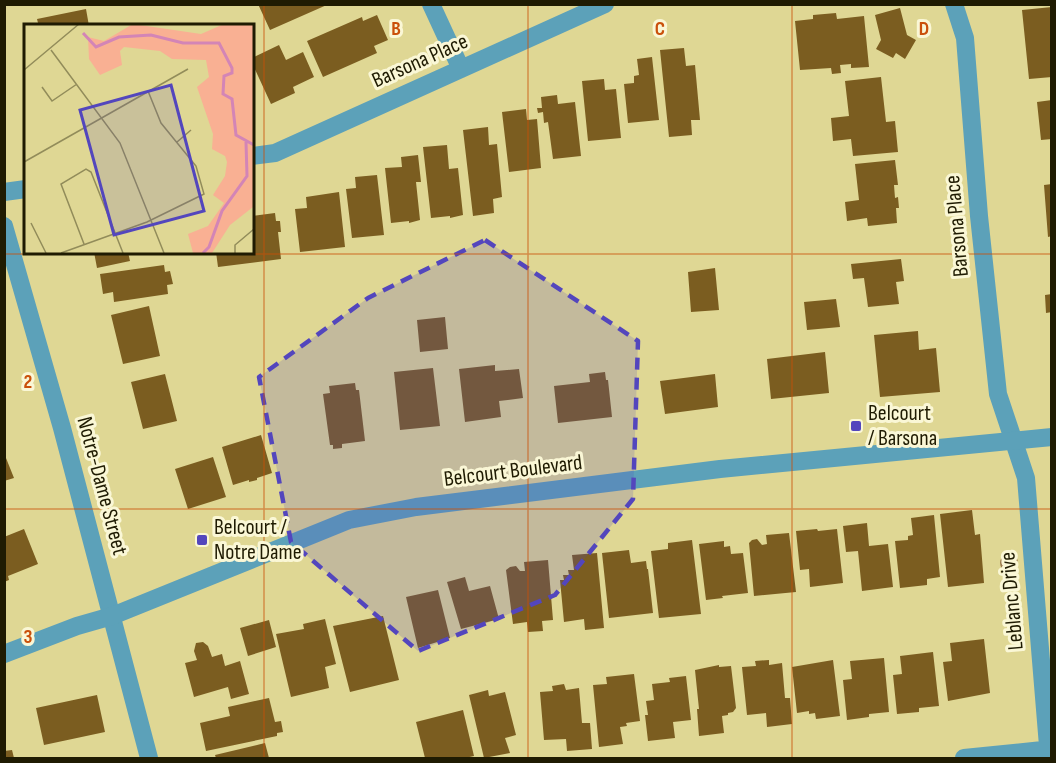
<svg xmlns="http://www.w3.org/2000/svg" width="1056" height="763" font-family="'Sofia Sans Condensed',sans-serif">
<rect width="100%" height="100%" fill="#dfd794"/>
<!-- building -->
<path fill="#7b5d20" d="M258 4H329L270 30Z
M1052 7V77L1029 79 1022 10Z
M900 8 907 35 916 40 905 59 896 53 893 58 876 49 881 40 875 15Z
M86 9 89 26H31L38 23 37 19Z
M836 13 837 19 864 16 869 67 851 68V64L840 65 841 73 832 74 831 68 800 70 795 21 813 19V15Z
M377 15 388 40 374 46 377 53 323 77 307 41 362 17 363 21Z
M279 45 286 60 303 52 314 77 293 87 295 93 271 104 252 63V58Z
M684 48 686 66 695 65 700 120H691L692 135 669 137 660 50Z
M652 57 659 120 628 123 624 84 634 83V76L639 75 637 59Z
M881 77 886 122 895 121 898 152 853 156 851 139 833 141 831 118 849 116 845 81Z
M604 79 605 90 616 89 621 138 588 141 582 81Z
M557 95 558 104 575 102 581 156 553 159 548 122 544 123 543 112 538 113 537 108H542L541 97Z
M1052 100V139L1041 140 1037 102Z
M526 109 527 120 537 119 541 168 509 172 502 112Z
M488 127 489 145 497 144 502 197 493 199 494 213 473 216 463 130Z
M447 145 449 169 458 168 463 215 450 218V216L431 218 423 147Z
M418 155 421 182H416L420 220 409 223V221L391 223 385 168 402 167 401 157Z
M895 160 898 185H894L895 198 898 197 899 208H896L897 223 868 226 867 218 847 221 845 202 859 200 855 164Z
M377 175 384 235 352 238 346 189 356 188 355 177Z
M1052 184V236L1048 237 1044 185Z
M339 192 345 247 300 252 295 209 307 208 306 197Z
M275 213 276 221H280L281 232H278L281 259 218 267 216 252H252V216Z
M94 252H128L130 261 97 268Z
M901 259 904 281 896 282 899 304 868 307 864 278 853 279 851 264Z
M164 265 165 272 170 271 173 284 167 285 168 294 114 302 113 292 103 294 100 274Z
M715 268 719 310 691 312 688 272Z
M1052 294V312L1046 313 1045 295Z
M836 299 840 327 807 330 804 302Z
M149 306 160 356 123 364 111 315Z
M445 317 448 349 420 352 417 320Z
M918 331 919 350 936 348 940 392 880 397 874 335Z
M825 352 829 393 771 399 767 359Z
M495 365V371L519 369 523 398 499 401 501 417 465 422 459 369Z
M433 368 440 426 400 430 394 372Z
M605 372 606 380H608L612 417 558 423 554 386 590 382 589 374Z
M165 374 177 421 143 429 131 382Z
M715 374 718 407 665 414 660 381Z
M355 383 356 390H359L365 441 342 444V448L333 449V445H330L323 394 330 393 329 386Z
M261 435 272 473 257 478V480L249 482V480L233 485 222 447Z
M4 453 14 478 4 481Z
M213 457 226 497 188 509 175 469Z
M972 510 975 535 980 534 984 583 948 587 940 514Z
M934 515 940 577 927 579V585L900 588 895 541 908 540V536L913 535 911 518Z
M867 523 869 546 888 544 893 587 862 591 858 551 846 552 843 526Z
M24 529 38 564 8 576 9 580 4 582V537Z
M817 529 818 531 837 529 843 583 810 587 809 569 800 570 796 531Z
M789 533 796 592 754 596 749 543 752 540 757 539 762 545 767 544 766 535Z
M692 540 701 614 659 618 651 551 668 549V543Z
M724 541V547L730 546 731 554 743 553 748 593 722 596 723 598 706 600 699 544Z
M629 550 631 563 646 561 647 569H648L653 613 609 618 602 553Z
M597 553 604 628 585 630 584 619 564 622 560 580H564L563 575H569L568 570H574L572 555Z
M548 560 553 620 542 621 543 631 528 632 527 622 513 624 506 570 510 567 516 566 520 571H525L524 562Z
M465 577 469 591 490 586 499 619 461 629 447 582Z
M438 590 450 638 418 648 406 597Z
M383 616 399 680 350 692 333 626Z
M325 619 336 664 325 667 329 688 291 697 276 634 304 629 303 624Z
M269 620 276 647 248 656 240 628Z
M984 639 990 693 948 701 943 662 952 661 950 643Z
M203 642 208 646 212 657 222 654 225 666 240 661 249 694 231 699 228 687 194 697 185 663 197 660 194 651 196 643Z
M933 652 939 706 919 708V712L897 714 893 675 902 674 900 656Z
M884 658 889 712 869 714V717L847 720 843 680 852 679 850 661Z
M769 660V665L782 663 785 698H790L792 724 767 727 766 713 747 715 742 667 756 666 755 661Z
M833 660 840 716 816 719 815 713 809 714V711L797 713 792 667Z
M719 665V667L731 666 736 708 733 712 728 713V715L722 716 724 733 699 736 697 709H699L695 670Z
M634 674 640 721 626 723 627 726 620 727 623 744 599 747 593 685 607 684 606 677Z
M686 676 691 720 673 722 675 738 648 741 645 715H648L646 701 654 700 652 684 670 682 669 678Z
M564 684 566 690 579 688 582 723H590L592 749 567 751 566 739 544 740 540 692 553 691 552 686Z
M488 690 489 696 505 692 516 735 505 738 510 753 484 758 469 695Z
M97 695 105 732 44 745 36 708Z
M269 698 275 722 281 721 283 732 277 733V736L206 751 200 723 230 716 228 707Z
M463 710 474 756 465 758H425L416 722Z
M265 743 269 758H216L215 755Z
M12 750 14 758H4V751Z"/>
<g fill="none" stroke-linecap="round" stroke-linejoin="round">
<!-- minor -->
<path stroke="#5ca1b9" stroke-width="18" d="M431 4 461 69
M954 4 965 38 979 216 998 394 1026 478 1049 758
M252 156 275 153 605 4
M4 192 26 189
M4 226 62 428 149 758
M964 758 1052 749"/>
<!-- tertiary -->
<path stroke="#5ca1b9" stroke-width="18" d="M4 654 77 626 112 616 349 520 416 507 720 469 1052 437"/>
</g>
<!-- trees -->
<circle fill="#9b7a4e" cx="1009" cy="563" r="9"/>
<!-- marked area -->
<path fill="#5346bd" fill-opacity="0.2" stroke="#5346bd" stroke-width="4.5" stroke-dasharray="12 8" stroke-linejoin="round" d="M485 240 638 341 633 499 555 595 418 651 291 542 259 377 368 298Z"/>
<!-- grid -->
<path fill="none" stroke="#ca500a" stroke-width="1.5" stroke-opacity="0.55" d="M264 4V758M528 4V758M792 4V758M4 254H1052M4 509H1052"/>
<!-- markers -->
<g fill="#5346bd" stroke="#faf7d6" stroke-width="2">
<rect x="850" y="420" width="12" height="12" rx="3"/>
<rect x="196" y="534" width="12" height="12" rx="3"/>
</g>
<g text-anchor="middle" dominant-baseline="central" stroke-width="6" stroke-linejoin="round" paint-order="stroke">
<!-- street labels -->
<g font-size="22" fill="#1f1b02" stroke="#faf7d6">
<text transform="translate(420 61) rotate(-24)">Barsona Place</text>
<text transform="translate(957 226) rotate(-95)">Barsona Place</text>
<text transform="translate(513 471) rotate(-7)">Belcourt Boulevard</text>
<text transform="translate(102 486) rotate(75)">Notre-Dame Street</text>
<text transform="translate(1012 601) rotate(-95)">Leblanc Drive</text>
</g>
<!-- poi labels -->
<g font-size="22" fill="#1f1b02" stroke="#faf7d6" text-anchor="start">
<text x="868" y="413">Belcourt<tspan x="868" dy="25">/ Barsona</tspan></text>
<text x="214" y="527">Belcourt /<tspan x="214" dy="25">Notre Dame</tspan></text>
</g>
</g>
<!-- overview -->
<g transform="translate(24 24)">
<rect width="230" height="230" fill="#dfd794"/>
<path d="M109 0 177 10 200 0H229V183L206 201 188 229H169L164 210 184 202 200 179 189 171 201 152 203 138 201 132 188 125 189 110 173 63 185 53 182 36 148 35 136 27 100 23 96 27 98 41 76 51 65 35 64 13 80 17Z" fill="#f9b093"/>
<path fill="none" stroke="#d385b6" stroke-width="3" d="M59 9 72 23 95 13 127 11 159 19H195L208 44V49L200 52 199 70 208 75 212 111 230 121M179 229 185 223 198 187 223 152 222 118"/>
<path fill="none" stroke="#928c5a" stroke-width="1.5" d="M27 26 96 119 140 229M0 46 55 0M18 63 28 77 53 60M153 118 167 106M0 138 164 45M7 199 22 229M60 220 37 160 62 145 67 148 99 229M37 229 123 198 180 170 172 142 137 99 124 67M211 229V221L230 205"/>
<path fill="#5346bd" fill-opacity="0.15" stroke="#5346bd" stroke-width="3" d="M147 61 180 187 90 211 56 86Z"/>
<rect width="230" height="230" fill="none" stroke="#1f1b02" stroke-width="3"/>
</g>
<g font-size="20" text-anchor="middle" font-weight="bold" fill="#ca500a" stroke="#faf7d6" stroke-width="6" stroke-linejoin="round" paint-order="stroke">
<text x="396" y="35">B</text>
<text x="660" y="35">C</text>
<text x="924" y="35">D</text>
<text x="28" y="388">2</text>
<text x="28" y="643">3</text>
</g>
<!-- border -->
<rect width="1056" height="763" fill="none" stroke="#1f1b02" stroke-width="12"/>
</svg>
